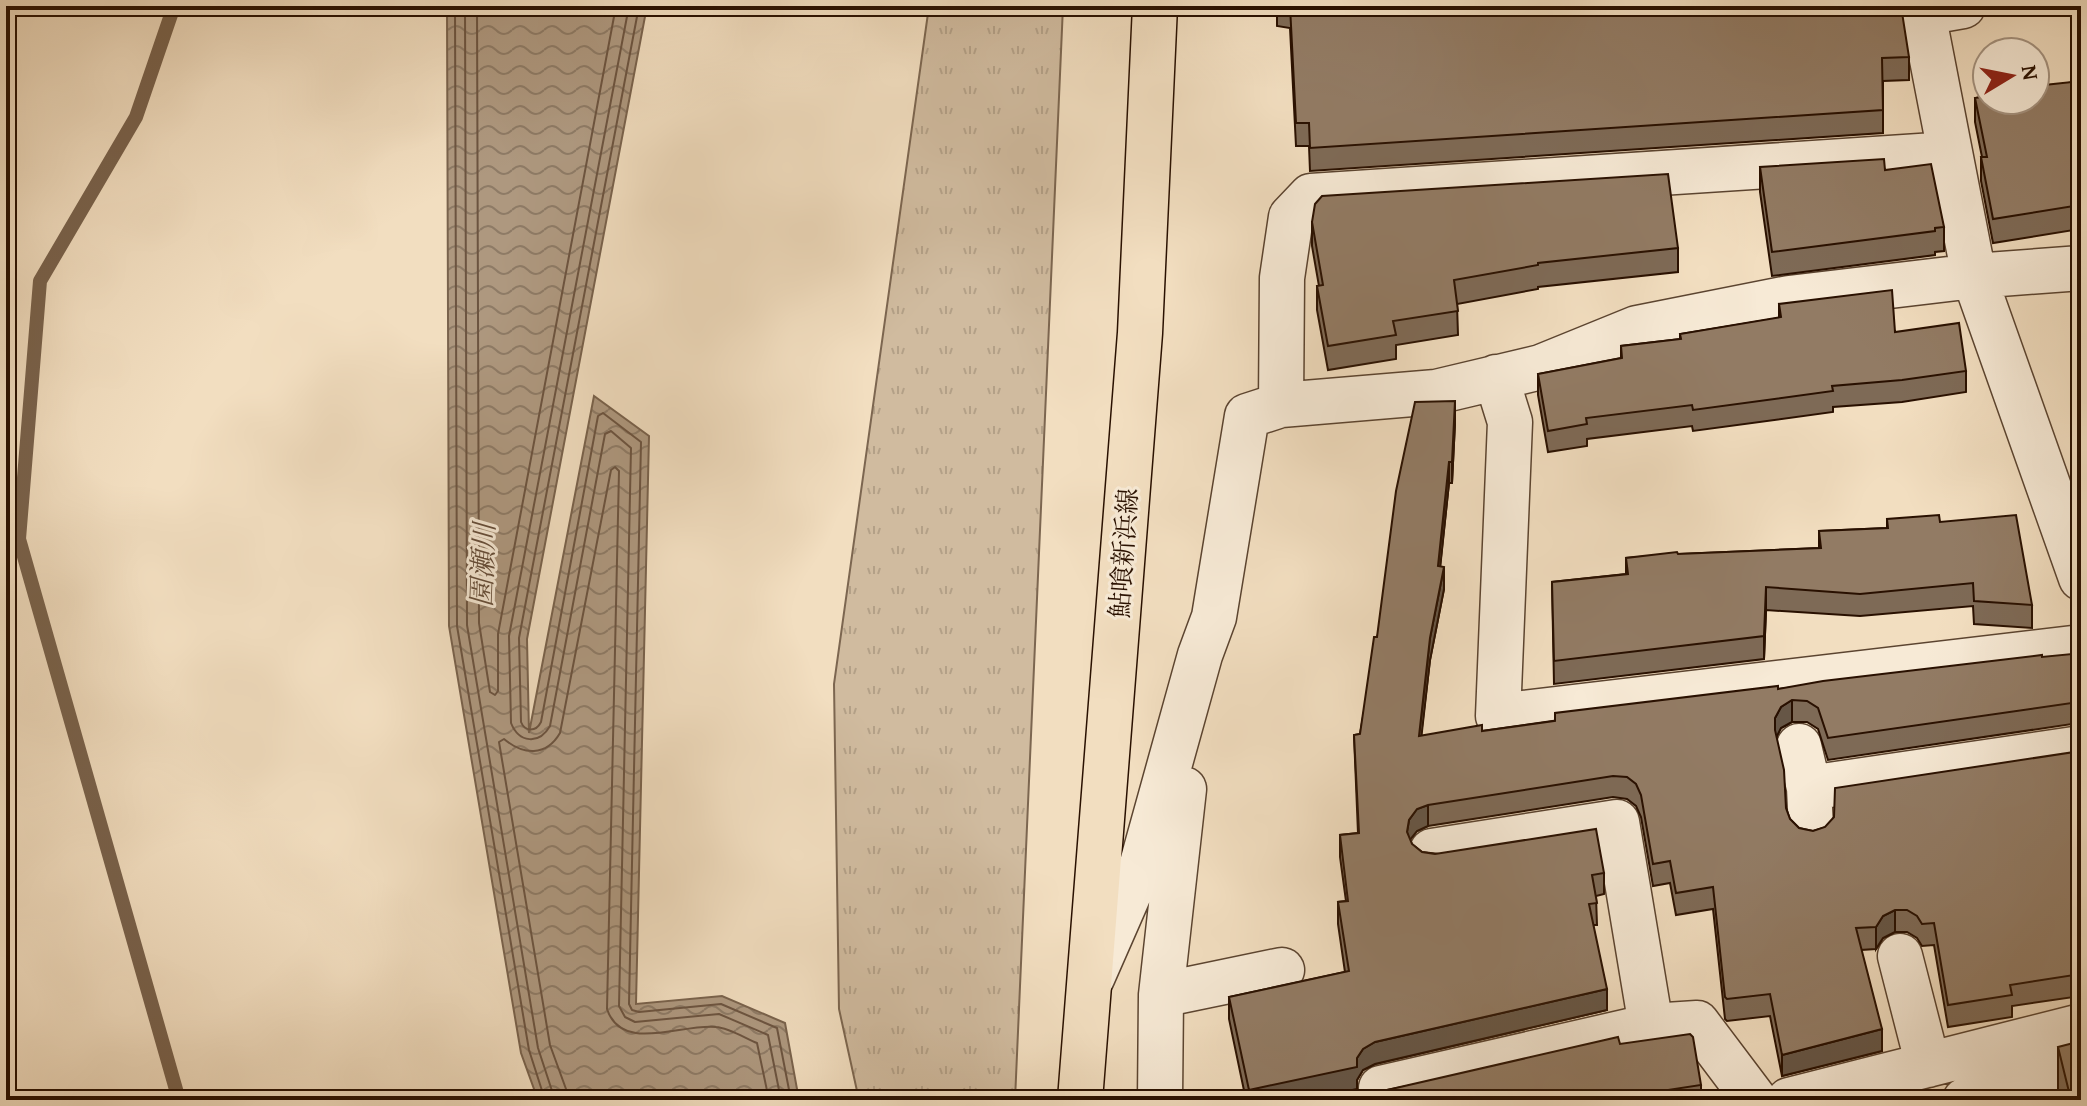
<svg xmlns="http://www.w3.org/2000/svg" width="2087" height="1106" font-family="'Gentium Book Plus','Noto Serif JP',serif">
<defs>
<pattern id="grass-tufts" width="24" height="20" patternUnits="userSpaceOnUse" patternTransform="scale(2)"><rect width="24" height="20" fill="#d0bb9f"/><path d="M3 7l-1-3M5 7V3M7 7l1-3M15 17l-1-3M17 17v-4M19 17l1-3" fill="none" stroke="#b3a087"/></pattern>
<pattern id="water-waves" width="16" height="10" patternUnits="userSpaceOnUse" patternTransform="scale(2)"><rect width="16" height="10" fill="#ae987f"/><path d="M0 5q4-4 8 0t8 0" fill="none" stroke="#8e7b66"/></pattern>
</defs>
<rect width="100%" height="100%" fill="#f2dec0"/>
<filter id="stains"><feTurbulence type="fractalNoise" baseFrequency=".0025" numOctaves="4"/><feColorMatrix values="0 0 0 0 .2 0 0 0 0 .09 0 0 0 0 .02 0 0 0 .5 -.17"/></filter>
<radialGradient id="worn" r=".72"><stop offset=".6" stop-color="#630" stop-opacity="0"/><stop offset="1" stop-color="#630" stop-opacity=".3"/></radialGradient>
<!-- grass -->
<path fill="url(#grass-tufts)" stroke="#7c6650" stroke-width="2" d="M929 6H1063L1015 1100H859L839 1009 834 684Z"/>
<!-- water -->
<path fill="url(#water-waves)" stroke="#79624c" stroke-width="2" d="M447 6H647L527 639 529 733 594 396 649 436 636 1004 722 996 785 1023 799 1100H538L521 1053 449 626Z"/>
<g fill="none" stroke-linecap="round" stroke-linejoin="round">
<!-- shore -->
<path stroke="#6c5440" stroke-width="2" d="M455 6 457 626 529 1050 545 1100
M465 6 467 625 538 1048 555 1100
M477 6 479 623 490 692 495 695 498 691V634L616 6
M629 6 509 636 511 723C519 743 539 745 550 726L605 434 611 431 631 448 619 1006 625 1017 635 1022 719 1014 768 1035 781 1100
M639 6 519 638 521 722C525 732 536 732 541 722L598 416 603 413 641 442 629 1004 632 1010 639 1012 721 1004 777 1028 791 1100
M567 1100 566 1089 550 1045 499 742 504 739C523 755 546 757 560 733L611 470 615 467 619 471 607 1009C622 1054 682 1023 716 1027 729 1028 745 1038 757 1043L769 1100"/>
<!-- stream -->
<path stroke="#79624c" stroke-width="14" d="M174 6 136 117 40 281 19 539 179 1100"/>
<!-- minor casing -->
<g stroke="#5b4430" stroke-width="47">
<path id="minor" d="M1920 6 1923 13 1963 6
M1923 13 1974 276 2081 268
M1950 154 1311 196 1291 217 1282 278 1281 405 1436 392 1541 367 1637 328 1789 298 1974 276 2081 578
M1496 377 1510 422 1498 716 2081 647
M1799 746 1809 788 1811 828
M1809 788 2081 748
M1432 851 1617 822 1651 1026
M1900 956 1928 1065
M1092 978 1142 864 1200 655 1214 617 1247 416 1281 405
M1161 995 1282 970
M1381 1088 1651 1026 1697 1023 1755 1100
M1160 1100 1161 995 1184 789
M1789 1100 2081 1026
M1965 1100 2081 1065"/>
</g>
<!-- major casing -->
<g stroke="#291000" stroke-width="47">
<path id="major" d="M1080 1100 1140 333 1155 6"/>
</g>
<!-- minor -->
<use href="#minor" stroke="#f7ead6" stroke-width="44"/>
<!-- major -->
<use href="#major" stroke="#f2dec0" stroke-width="44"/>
</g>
<!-- wall -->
<path fill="#7e6a56" stroke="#291000" stroke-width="2" d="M1277 6H1629L1909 57V80L1883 81V133L1310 171 1309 146H1296L1290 28 1277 26Z
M2081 81V222H2074V230L1993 243 1981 181V157H1982L1975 122V98Z
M1760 167 1885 170 1944 227V251L1935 252V255L1772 276 1760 192Z
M1312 222 1678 248V272L1538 287V289L1457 304 1458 335 1396 345V359L1328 370 1317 310V286H1319L1312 246Z
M1779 304 1895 332 1966 371V392L1902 402 1833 407V412L1693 431 1692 426 1587 439V446L1548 452 1538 395V374L1621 358V346L1680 339V334L1779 318Z
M1455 423 1452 483H1449L1440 567 1444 589 1430 660 1421 736 1482 731 1778 689 2042 657 2079 702V723L1828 760 1818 729 1807 722H1792L1781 728 1776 737 1786 808 1790 819 1799 828 1813 831 2081 751V996L2012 1006V1017L1948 1027 1934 945 1922 946 1917 938 1907 932H1895L1883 938 1876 949 1861 950 1882 1051 1782 1076 1770 1016 1727 1021 1725 1019 1713 909 1676 915 1670 883 1653 886 1641 817 1636 806 1627 799 1613 797 1428 826 1417 831 1410 840 1412 844 1422 852 1604 873V894L1596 896 1597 925H1593L1607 1010 1375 1064 1363 1070 1357 1080V1089L1306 1100H1246L1229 1019V997L1345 972 1338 924V902L1346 901 1340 857V835L1358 833 1354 735 1360 734 1377 637Z
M1887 519 1940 522 2032 605V628L1974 624 1973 606 1860 616 1766 610 1764 659 1554 684 1552 582 1626 574V558L1678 554 1819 548V531L1887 528Z
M1620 1044 1701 1085V1100H1377V1090H1387Z
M2058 1047 2081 1100H2058Z"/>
<!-- shaded-wall -->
<path fill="#665646" stroke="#291000" stroke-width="2" d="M1455 401V423L1452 483V462Z
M1449 462V483L1438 588V566Z
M1444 567V589L1430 660 1419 758V736L1430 638Z
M1766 587V610L1764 659V636Z
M1792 700V722L1781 728 1775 740V718L1781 707Z
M1428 805V826L1417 831 1409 841 1407 832 1409 820 1417 809Z
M1895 910V932L1883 938 1876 949V927L1883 916Z
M1607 989V1010L1375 1064 1363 1070 1357 1080V1089L1306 1100H1249V1090L1357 1058 1363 1049 1375 1042Z
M1882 1029V1051L1782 1076V1055Z"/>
<!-- building -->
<path fill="#927b64" stroke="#291000" stroke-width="2" d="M1290 6H1629L1756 8 1901 6 1909 57 1882 58 1883 110 1310 148 1309 123H1296Z
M2081 81V198H2072L2074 206 1993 219 1981 157H1987L1975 98 1987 96V100H2035V86Z
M1884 159 1885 170 1931 164 1944 227 1935 228V231L1772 252 1760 167Z
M1668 174 1678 248 1538 263V265L1454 280 1458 311 1393 321 1396 335 1328 346 1317 286 1323 285 1312 222 1315 204 1322 196Z
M1892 290 1895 332 1959 323 1966 371 1902 380 1832 386 1833 391 1693 410 1692 405 1586 418 1587 424 1548 431 1538 374 1622 358 1621 346 1681 339 1680 334 1781 317 1779 304Z
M1455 401 1452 462H1449L1438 566 1444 567 1430 638 1419 736 1482 725V731L1555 721V713L1778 686V689L1823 681 2042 655V657L2072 654 2079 702 1828 738 1818 708 1807 701 1792 700 1781 707 1775 718V730L1784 770 1786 808 1790 819 1799 828 1813 831 1825 827 1834 817 1835 788 2081 751V974L2010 985 2012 995 1948 1005 1934 923 1922 924 1917 916 1907 910H1895L1883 916 1876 927 1856 928 1882 1029 1782 1055 1770 994 1727 999 1725 997 1713 887 1676 893 1670 861 1653 864 1641 795 1636 784 1627 777 1613 776 1428 805 1417 809 1409 820 1407 832 1412 844 1422 852 1435 854 1596 829 1604 873 1592 875 1597 903 1589 904 1607 989 1375 1042 1363 1049 1357 1058V1067L1249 1090 1229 997 1349 971 1338 902 1348 901 1340 835 1359 833 1354 735 1360 734 1374 637H1377L1396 491 1415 402Z
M1939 515 1940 522 2016 515 2032 605 1974 601 1973 583 1860 594 1766 587 1764 636 1554 661 1552 582 1628 574 1626 558 1677 552 1678 554 1821 548 1819 531 1888 528 1887 519Z
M1690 1034 1693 1037 1701 1085 1628 1096V1100H1379L1377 1090H1387L1618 1037 1620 1044Z
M2081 1041V1100H2071L2058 1047Z"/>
<g text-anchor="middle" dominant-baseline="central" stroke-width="6" stroke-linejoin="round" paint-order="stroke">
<!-- street labels -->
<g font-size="26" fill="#291000" stroke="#f7ead6">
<text transform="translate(1123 553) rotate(-86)">鮎喰新浜線</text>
</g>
<!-- water labels -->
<g font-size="28" font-style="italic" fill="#654d39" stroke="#f7ead6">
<text transform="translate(482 565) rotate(-88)">園瀬川</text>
</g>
</g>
<!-- margin -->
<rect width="2087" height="1106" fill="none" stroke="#f2dec0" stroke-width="32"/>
<rect x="8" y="8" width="2071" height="1090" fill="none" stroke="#291000" stroke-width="4"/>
<rect x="16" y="16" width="2055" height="1074" fill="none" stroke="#291000" stroke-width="2"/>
<!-- north arrow -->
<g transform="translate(2011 76) rotate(80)"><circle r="38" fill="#f7ead6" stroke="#a59380" stroke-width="2"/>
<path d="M0-6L14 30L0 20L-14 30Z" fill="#8f2418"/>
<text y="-12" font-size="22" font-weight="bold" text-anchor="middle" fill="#291000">N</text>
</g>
<rect width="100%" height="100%" filter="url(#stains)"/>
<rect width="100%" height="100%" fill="url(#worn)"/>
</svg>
